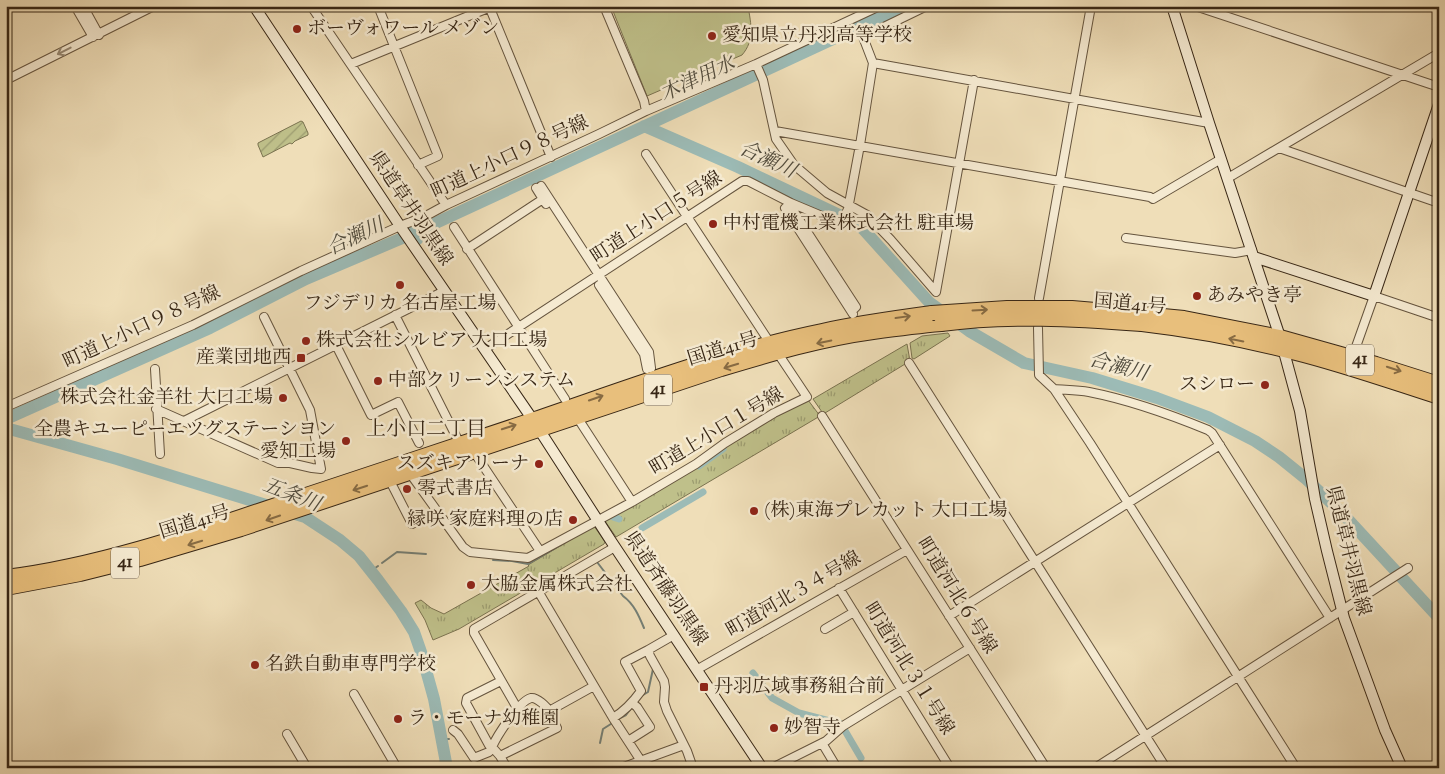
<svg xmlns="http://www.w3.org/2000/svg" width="1445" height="774" font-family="'Sorts Mill Goudy','Noto Serif JP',serif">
<defs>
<pattern id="park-tufts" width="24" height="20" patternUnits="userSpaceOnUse" patternTransform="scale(1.25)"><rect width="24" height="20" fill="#bfc08a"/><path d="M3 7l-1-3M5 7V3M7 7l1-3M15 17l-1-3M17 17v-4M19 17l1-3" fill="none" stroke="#9c9c70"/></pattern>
<pattern id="garden-furrows" width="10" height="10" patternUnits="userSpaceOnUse" patternTransform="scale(1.25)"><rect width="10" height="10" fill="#bfc08a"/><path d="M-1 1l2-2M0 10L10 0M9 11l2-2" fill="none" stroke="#9c9c70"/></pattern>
</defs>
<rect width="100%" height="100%" fill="#efdeb8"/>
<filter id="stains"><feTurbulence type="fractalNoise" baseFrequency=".004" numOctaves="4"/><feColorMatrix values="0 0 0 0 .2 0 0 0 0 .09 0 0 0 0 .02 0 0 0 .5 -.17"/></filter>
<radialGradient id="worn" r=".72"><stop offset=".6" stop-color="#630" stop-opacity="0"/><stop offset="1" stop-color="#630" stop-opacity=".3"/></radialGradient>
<!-- grass -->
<path fill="#bfc08a" stroke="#7b7350" d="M611 6H748C751 24 755 40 742 55L647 96Z"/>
<!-- park -->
<path fill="url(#park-tufts)" stroke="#7b7350" d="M948 333 950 336 914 359 912 358 910 343 922 336Z
M907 344 910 361 825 413 822 412 813 399Z
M808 400 820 416 616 537 605 521 685 475 708 461 729 445 775 417Z
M594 526 605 542 604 544 459 629 433 640 425 620 415 603 421 600 431 608 444 614 529 566 528 565Z"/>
<!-- garden -->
<path fill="url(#garden-furrows)" stroke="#7b7350" d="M301 121 303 122 308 133V135L295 141 292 144 290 143 263 157 258 145V143Z"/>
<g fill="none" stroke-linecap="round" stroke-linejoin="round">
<!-- stream -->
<path stroke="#747f76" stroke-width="2" d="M534 177 538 185
M493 560 512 561 528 564 564 543
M597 562 623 596C634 604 639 616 644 628
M382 563 397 552 426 554
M371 571 378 566
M643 695 648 692 653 669
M618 719 626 715 633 706
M442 739H449
M600 743 603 729 614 722
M472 761 475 768"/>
<!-- canal -->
<path stroke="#9cbbb6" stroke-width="7" d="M408 225 419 241
M699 466 723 449
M613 517 619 519
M642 528 703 492
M753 673 772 698 799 713 841 724
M844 729 861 758"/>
<!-- river -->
<path stroke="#9cbbb6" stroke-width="12" d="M644 126 738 167 856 223 864 230 929 302 969 331 1024 363 1092 378 1157 398 1208 417 1255 441 1279 457 1305 478 1343 514 1439 618
M6 419 210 328 306 279 414 233 904 6
M6 428 117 459 305 517 340 540 359 556 378 580 401 611 414 632 421 652 434 699 447 768"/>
<!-- street casing -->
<g stroke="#65543e" stroke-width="10">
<path id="street" d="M75 6 93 37
M83 6 99 35
M311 6 446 205
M378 6 438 156 418 165
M489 6 551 157
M604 6 644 101 646 111
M1195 6 1439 87
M6 7 8 6
M873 63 1209 123
M351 64 493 6
M756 64 763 80 776 139 794 165 827 193 867 215 891 240 936 292 974 80
M6 80 154 6
M775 131 1150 197 1153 199 1221 159
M1279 148 1439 203
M646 154 770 343
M1228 178 1439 53
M541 186 649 352 651 368
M536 188 546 204
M791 203 785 208 853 314
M789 204 856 307 852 311
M454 227 565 399
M1126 238 1235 253 1252 250
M467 249 543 199
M599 285 644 354 647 369
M1039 298 1091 6
M395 315 460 444
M1038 328 1039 375 1054 389 1090 443 1296 768
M336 345 371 415 398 402 419 443
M485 349 742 181H748L791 203 841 224 848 209 860 145 873 63 863 37 927 6
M1352 358 1374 296 1439 318
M909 363 1166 768
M155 369 160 454
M1054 389C1065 390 1077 390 1089 392 1130 400 1169 414 1208 430L1212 433 1330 618
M6 407 193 325 301 271 400 226 424 217 446 205 599 134 646 111 756 64 880 6
M156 409 278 463H290L312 468 321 469 310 410 264 317
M822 416 1046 768
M577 417 632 502
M184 421 444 291
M474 452 540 551
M409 472 463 547 470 552 528 558 632 502 696 464 725 443 774 413 807 397 777 352
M389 479 412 524 437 512
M839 588 950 768
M538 591 613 718C625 711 633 702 641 691L625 662 648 650
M949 616 1220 445
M825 629 854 612
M674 635 648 650 650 656 664 681 665 687 664 702 667 711 687 751 693 768
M698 669 907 550
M354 694 397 768
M517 708 474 633V629L615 547
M613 718 641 761
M453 730 458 734 474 758 489 752 492 747 489 745 466 703 467 698 501 681
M287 734 307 768
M628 741 650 727 637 707 632 703
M822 743 837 768
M500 756 557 728 549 713V711L594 686
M507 768 500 756 492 747C497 736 519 701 531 698 537 697 547 707 549 711
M621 768 684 745
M772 768 826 741 843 726 970 648
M1095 768 1408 568"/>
</g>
<!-- secondary casing -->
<g stroke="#372615" stroke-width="12">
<path id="secondary" d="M254 6 400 226 533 420 611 541 762 768
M1172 6 1209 123 1280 337 1300 411 1315 499 1327 551 1344 618 1385 730 1402 768
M1254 257 1374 296 1439 104"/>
</g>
<!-- highway casing -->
<g stroke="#372615" stroke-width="16">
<path id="highway" d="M1142 314 1184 318 1280 337 1376 364 1439 384
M1142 324C1194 330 1246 340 1296 353 1344 365 1392 382 1439 397
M6 577C104 565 207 528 300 497 378 471 457 445 535 419 629 387 724 351 822 331 858 323 895 318 932 313
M6 588 80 574 140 559 241 529 721 369C771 354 821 339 873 332 895 329 918 326 941 324"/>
</g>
<!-- street -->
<use href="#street" stroke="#f5ead1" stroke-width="8"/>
<!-- secondary -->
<use href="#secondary" stroke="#f5ead1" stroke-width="10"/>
<!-- highway -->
<use href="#highway" stroke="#e8bf7c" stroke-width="14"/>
<!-- highway-bridge casing -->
<g stroke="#372615" stroke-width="16" stroke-linecap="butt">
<path id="highway-bridge" d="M932 313 1007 308H1072L1142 314
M941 324C1008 315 1075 319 1142 324"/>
</g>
<!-- highway-bridge -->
<use href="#highway-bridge" stroke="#e8bf7c" stroke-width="14"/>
</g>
<!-- one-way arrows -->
<defs><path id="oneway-shaft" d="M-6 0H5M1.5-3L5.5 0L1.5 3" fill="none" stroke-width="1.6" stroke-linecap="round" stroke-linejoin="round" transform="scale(1.25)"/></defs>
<use stroke="#968873" href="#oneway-shaft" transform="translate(64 51) rotate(153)"/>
<g stroke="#876b43">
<use href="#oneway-shaft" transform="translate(980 310) rotate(-3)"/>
<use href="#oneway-shaft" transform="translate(903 317) rotate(-8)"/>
<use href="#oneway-shaft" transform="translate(1236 340) rotate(-169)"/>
<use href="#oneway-shaft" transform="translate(824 342) rotate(168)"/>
<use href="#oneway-shaft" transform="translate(731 366) rotate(163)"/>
<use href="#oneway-shaft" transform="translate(1394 369) rotate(18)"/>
<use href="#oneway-shaft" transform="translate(596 398) rotate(-19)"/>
<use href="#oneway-shaft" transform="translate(509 427) rotate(-18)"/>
<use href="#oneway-shaft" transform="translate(360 488) rotate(162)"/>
<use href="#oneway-shaft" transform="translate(273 518) rotate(161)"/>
<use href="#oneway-shaft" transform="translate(195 543) rotate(163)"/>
</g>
<!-- markers -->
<g fill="#8f2418" stroke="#f5ead1" stroke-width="2">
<circle cx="297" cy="29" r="5"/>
<circle cx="712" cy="36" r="5"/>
<circle cx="713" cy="224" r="5"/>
<circle cx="400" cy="285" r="5"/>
<circle cx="1197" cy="296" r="5"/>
<circle cx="306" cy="341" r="5"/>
<rect x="296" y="353" width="10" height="10" rx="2.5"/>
<circle cx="378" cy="381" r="5"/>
<circle cx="1265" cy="385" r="5"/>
<circle cx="283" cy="398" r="5"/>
<circle cx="346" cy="441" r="5"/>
<circle cx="539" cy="464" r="5"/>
<circle cx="407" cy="489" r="5"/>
<circle cx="754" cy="511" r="5"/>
<circle cx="573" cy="520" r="5"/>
<circle cx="471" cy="585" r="5"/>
<circle cx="255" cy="665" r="5"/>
<rect x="699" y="682" width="10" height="10" rx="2.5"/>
<circle cx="398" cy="719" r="5"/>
<circle cx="774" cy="728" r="5"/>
</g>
<g text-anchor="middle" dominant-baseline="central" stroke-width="5" stroke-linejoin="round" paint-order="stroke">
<!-- shield labels -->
<g fill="#f5ead1" stroke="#70614d" stroke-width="1">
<rect x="1346" y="344.5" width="28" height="31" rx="4"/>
<rect x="644" y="374.5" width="28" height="31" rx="4"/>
<rect x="111" y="547.5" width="28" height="31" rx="4"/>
</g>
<g font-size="18" font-weight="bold" fill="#372615">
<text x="1360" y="360">41</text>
<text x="658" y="390">41</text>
<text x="125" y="563">41</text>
</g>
<!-- poi labels -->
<g font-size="19" fill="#372615" stroke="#f5ead1" text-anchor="start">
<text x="307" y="29">ボーヴォワール メゾン</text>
<text x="722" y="36">愛知県立丹羽高等学校</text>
<text x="723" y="224">中村電機工業株式会社 駐車場</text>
<text x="1207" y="296">あみやき亭</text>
<text x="400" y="304" text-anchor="middle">フジデリカ 名古屋工場</text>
<text x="316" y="341">株式会社シルビア 大口工場</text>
<text x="291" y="358" text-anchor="end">産業団地西</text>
<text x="388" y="381">中部クリーンシステム</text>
<text x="1255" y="385" text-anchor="end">スシロー</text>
<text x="273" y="398" text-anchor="end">株式会社金羊社 大口工場</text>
<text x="336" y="430" text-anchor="end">全農キユーピーエツグステーシヨン<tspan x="336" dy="22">愛知工場</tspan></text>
<text x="529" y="464" text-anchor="end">スズキアリーナ</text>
<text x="417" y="489">零式書店</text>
<text x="764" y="511">(株)東海プレカット 大口工場</text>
<text x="563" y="520" text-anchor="end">縁咲 家庭料理の店</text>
<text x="481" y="585">大脇金属株式会社</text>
<text x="265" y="665">名鉄自動車専門学校</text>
<text x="714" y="687">丹羽広域事務組合前</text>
<text x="408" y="719">ラ・モーナ幼稚園</text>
<text x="784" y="728">妙智寺</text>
</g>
<!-- street labels -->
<g font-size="19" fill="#372615" stroke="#f5ead1">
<text transform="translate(510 158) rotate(-25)">町道上小口９８号線</text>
<text transform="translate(410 209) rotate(56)">県道草井羽黒線</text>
<text transform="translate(657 218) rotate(-33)">町道上小口５号線</text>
<text transform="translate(1130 305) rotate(5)">国道41号</text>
<text transform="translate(142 328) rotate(-25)">町道上小口９８号線</text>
<text transform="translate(723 350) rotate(-17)">国道41号</text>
<text transform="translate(717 432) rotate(-31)">町道上小口１号線</text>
<text transform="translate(195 523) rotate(-17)">国道41号</text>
<text transform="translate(1347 551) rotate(76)">県道草井羽黒線</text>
<text transform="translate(665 589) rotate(56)">県道斉藤羽黒線</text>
<text transform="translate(794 595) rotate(-30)">町道河北３４号線</text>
<text transform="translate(956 596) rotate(58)">町道河北６号線</text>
<text transform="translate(908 669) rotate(58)">町道河北３１号線</text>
</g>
<!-- water labels -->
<g font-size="20" font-style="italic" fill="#504b3d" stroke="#f5ead1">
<text transform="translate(698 80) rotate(-25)">木津用水</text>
<text transform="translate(767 161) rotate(25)">合瀬川</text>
<text transform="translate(356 238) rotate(-25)">合瀬川</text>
<text transform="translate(1118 368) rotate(15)">合瀬川</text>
<text transform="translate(291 496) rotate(21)">五条川</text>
</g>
<!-- neighbourhood labels -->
<g font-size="20" fill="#372615" stroke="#f5ead1">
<text x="426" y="430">上小口二丁目</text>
</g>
</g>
<!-- margin -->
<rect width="1445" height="774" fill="none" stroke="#efdeb8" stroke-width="25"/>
<rect x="8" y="8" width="1430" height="759" fill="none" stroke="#372615" stroke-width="2.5"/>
<rect x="12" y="12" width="1420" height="749" fill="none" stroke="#372615"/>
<rect width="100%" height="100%" filter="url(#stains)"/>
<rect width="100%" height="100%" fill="url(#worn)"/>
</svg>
